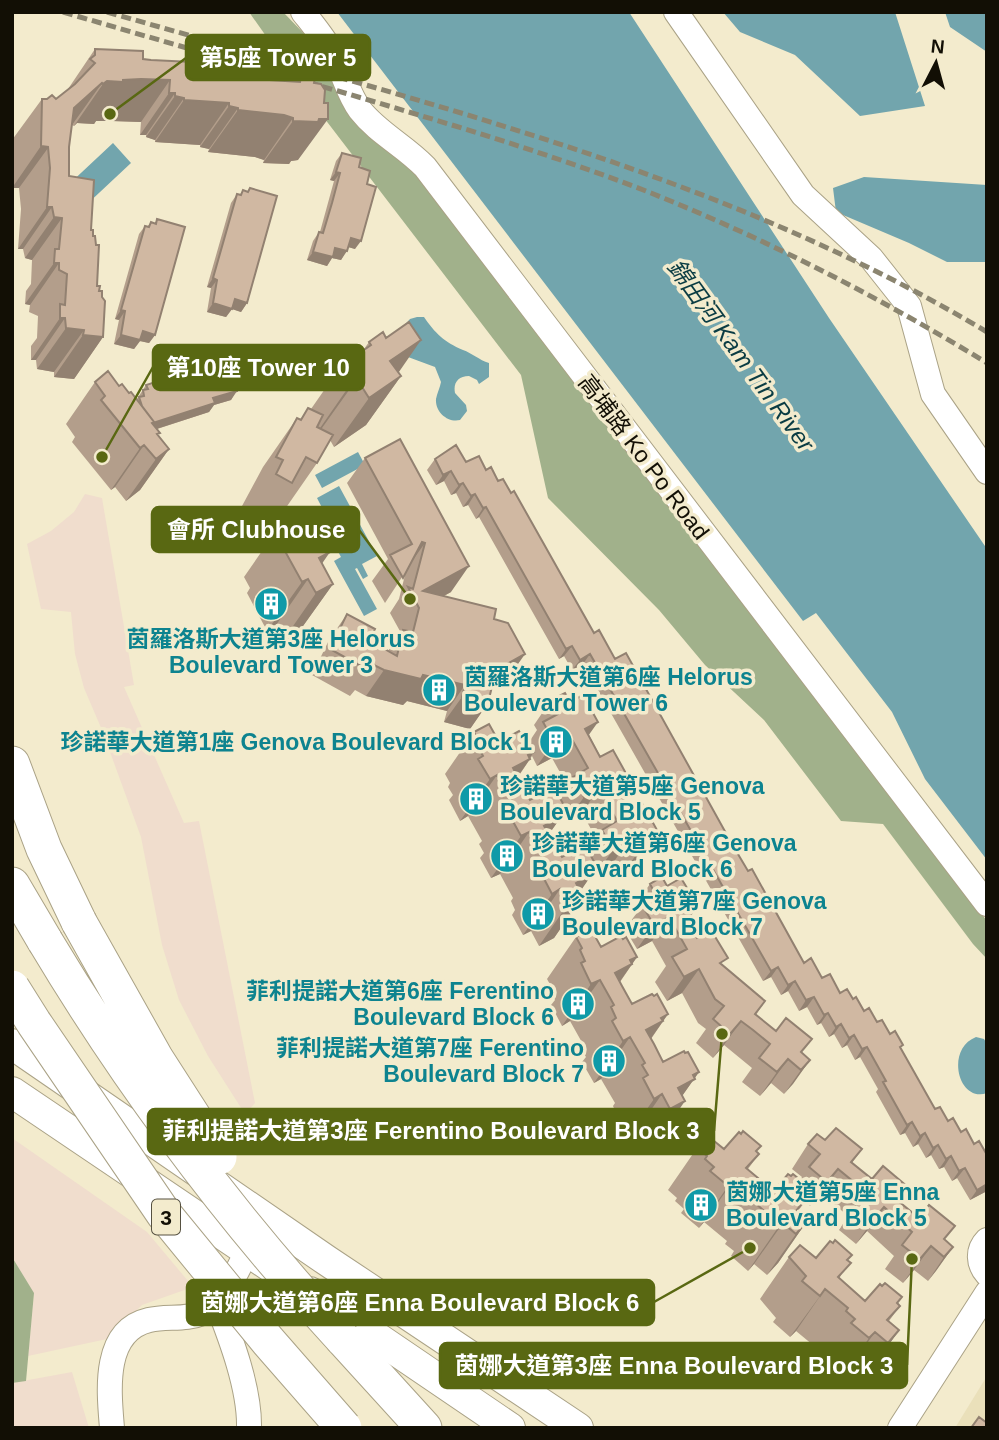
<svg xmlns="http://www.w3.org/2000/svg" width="999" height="1440" font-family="Arial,'Noto Sans TC',sans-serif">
<rect width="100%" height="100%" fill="#f3ebcd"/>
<!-- built -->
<path fill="#eae0ba" d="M987 1376V1428H955Z"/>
<!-- industrial -->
<path fill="#f0ddcd" d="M85 494 102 498 134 685 124 687 184 823 199 821 255 1103 245 1114 208 1056 179 1000 162 945 141 837 102 730 84 688 75 654 71 612 41 609 27 544 51 531 74 512Z
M12 1138 147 1232 193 1287 142 1305 107 1339 28 1356 34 1294 12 1257Z
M72 1372 89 1428H12V1383Z"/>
<!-- forest -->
<path fill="#a1b18b" d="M249 12H283L315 45 417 174 987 921V959L973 944 883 824 841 821 764 720 705 665 659 610 548 498 521 375 318 110Z
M12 1257 34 1293 26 1381 12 1383Z"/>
<!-- water -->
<path fill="#72a5ad" d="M337 12H629L829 318 987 549V860L925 779 892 712 816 613 803 621Z
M723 12H895L925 106 860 116 795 55 740 32Z
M945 12H987V52L950 27Z
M113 143 131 163 84 207 66 187Z
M864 177 987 185V262H947L909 243 836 212 833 188Z
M417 317H424C435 333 444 342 463 350 472 353 479 360 489 363V377L479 384 477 380 469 376C458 376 453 383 455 393L466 405 467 411 460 420C448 423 435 412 436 399 437 393 440 388 441 382L435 367 408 357 400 330 410 319Z
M358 452 365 465 322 488 315 475Z
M339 486 377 556 362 564 368 576 363 579 357 568 355 569 377 609 364 616 334 561 341 557 324 526 330 523 317 498Z
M976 1037 984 1039 987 1044V1093C958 1103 945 1049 976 1037Z"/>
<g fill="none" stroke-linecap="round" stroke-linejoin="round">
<!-- minor casing -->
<g stroke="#aaa286" stroke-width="26">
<path id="minor" d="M303 12C314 26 326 40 334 56 344 74 348 94 360 110 378 133 405 146 425 167L987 904
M676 12 803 195 871 258 909 306 933 394 987 472
M987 1240C977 1250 978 1264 987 1274
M217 1303C231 1339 250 1389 249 1428
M112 1428C109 1392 102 1331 149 1320 166 1316 186 1320 203 1313 225 1303 235 1272 247 1253
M900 1428 987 1293"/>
</g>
<!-- major casing -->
<g stroke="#aaa286" stroke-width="32">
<path id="major" d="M12 1044 326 1260 578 1428
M12 1092 274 1269
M310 1292 510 1428"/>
</g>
<!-- highway casing -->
<g stroke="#aaa286" stroke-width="37">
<path id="highway" d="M12 764 44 849 79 922
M12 885 45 941
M343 1339 424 1428"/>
</g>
<!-- minor -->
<use href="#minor" stroke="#fff" stroke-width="24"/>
<!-- major -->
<use href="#major" stroke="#fff" stroke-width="30"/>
<!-- highway -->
<use href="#highway" stroke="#fff" stroke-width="35"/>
<!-- rail -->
<path stroke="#8b8570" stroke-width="5" stroke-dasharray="10 5" stroke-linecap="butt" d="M63 12C155 39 246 65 338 91 443 122 549 153 651 193 768 240 879 297 987 363
M107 12C406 98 717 170 987 332"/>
<!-- highway-bridge casing -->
<g stroke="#aaa286" stroke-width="37" stroke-linecap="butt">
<path id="highway-bridge" d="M79 922 156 1059 219 1157
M45 941C130 1083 231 1218 343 1339
M12 988 34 1023 164 1214 268 1341 344 1428"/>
</g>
<!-- highway-bridge -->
<use href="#highway-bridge" stroke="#fff" stroke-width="35"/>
</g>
<!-- wall -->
<path fill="#b39e8b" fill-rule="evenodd" d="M95 49 151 60 189 62 193 57 206 63 215 70 244 72 248 67 261 73 270 80 297 82 301 77 298 160 291 161 289 164 263 163 264 160 255 157 208 152 209 149 200 147V145L155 142V140L146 137V135H140L141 122 112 121H96L94 124 77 123 74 126 72 125 69 147V176L93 236 103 337 74 379 54 377V372L37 369 36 360H31V346L37 338 38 316 29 312 30 305 25 304 26 291 31 284 32 260 25 258 23 249H18L21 209 19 188H12V140L42 99H56L66 92Z
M342 153 359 167 367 184 355 249 348 247 341 260 332 258 327 266 307 260 313 241 319 232H320L334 181 330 180 336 161Z
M250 188 247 303 241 312 232 309 226 317 207 312 211 288 207 287 231 203 237 194 240 195 243 190 247 192Z
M157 219 155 335 149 343 140 341 134 349 114 344 119 320 115 319 139 234 145 226H148L151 222 155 223Z
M369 342 401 376 366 425 334 447 330 440 317 463 283 512 275 508 258 532 241 523 249 509 242 506 263 467 297 418 300 420 308 408 311 409 341 366 362 352Z
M249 375 245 376 240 387 237 388 231 400 214 405 209 412 157 429 158 435 169 449 140 490 126 501 115 487 111 490 72 442 75 437 66 424 95 382 119 386 137 399 146 385Z
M400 439 451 592 444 596 494 619 507 680 492 688 488 703 470 729 444 722 447 711 407 701 403 705 366 696 355 690 350 696 312 675 329 640 347 614 369 640 388 651 401 633 390 613 399 599 406 571 385 603 372 581 388 559 347 483 365 458Z
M435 459 466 462 486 470 498 481 594 633 615 659 732 844 804 963 840 993 853 999 864 1011 890 1034 901 1049 935 1109 987 1191 970 1200 957 1178 952 1181 944 1167 939 1169 931 1155 926 1158 918 1144 913 1147 905 1133 900 1135 876 1092 878 1089 860 1057 855 1060 847 1045 842 1048 834 1034 829 1037 821 1023 817 1025 807 1007 799 1011 788 991 781 995 771 977 763 981 583 664 572 670 564 656 559 659 479 517 476 519 468 505 463 507 456 493 451 495 444 481 436 485 427 470Z
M278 528 299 532 322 564 333 584 298 633 282 642 274 628 267 631 247 593 250 588 244 577Z
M551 700 589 735 629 810 657 830 648 843 650 847 633 871 619 879 611 866 596 874 594 871 580 891 583 896 554 938 539 946 531 931 523 935 512 915 515 910 511 901 513 898 500 874 491 878 480 858 484 853 479 844 482 841 468 816 460 821 449 800 453 795 448 787 450 783 445 774 474 732 499 742 521 734 529 742 537 730 534 725ZM532 756 537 766 552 758 567 785 559 796 552 791 530 800 518 777ZM582 813 596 838 588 850 583 849 562 857 549 834 563 814 567 821Z
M650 884 687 921 697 938 723 966 765 1001 756 1015 810 1060 784 1094 771 1083 760 1096 742 1082 752 1068 724 1045 713 1058 696 1043 706 1029 698 1023 682 993 667 1001 655 982 666 966 652 941 637 949 625 929 636 914 633 908Z
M576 937 601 947 637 957 620 982 632 1004 668 1014 651 1039 663 1062 699 1072 682 1096 656 1143 641 1151 633 1136 625 1140 614 1120 617 1115 613 1106 615 1103 601 1079 594 1083 582 1062 586 1057 581 1049 584 1046 570 1021 562 1026 551 1005 555 1000 550 991 552 988 547 979Z
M825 1140 862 1149 852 1163 953 1247 928 1281 914 1270 903 1283 885 1269 894 1256 867 1231 856 1244 839 1230 848 1216 821 1193 810 1206 805 1202 797 1212 807 1221 778 1263 767 1275 754 1264 748 1271 731 1256 734 1251 725 1244 727 1241 704 1222 699 1228 681 1213 684 1209 675 1201 677 1198 668 1190 697 1148 724 1149 761 1146 756 1151 759 1154 748 1169 773 1192 791 1176 800 1180 802 1177 792 1169 808 1144Z
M789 1257 848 1261 839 1279 865 1301 898 1303 900 1306 889 1321 899 1330 870 1372 859 1384 846 1373 840 1380 822 1365 825 1361 817 1353 819 1350 796 1331 790 1337 773 1322 776 1318 760 1299Z"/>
<!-- shaded-wall -->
<path fill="#928171" d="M141 79 170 80 141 122 112 121H96L94 124 77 123 74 126 103 84 107 81Z
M102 83 72 125 48 148 19 188H12L41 146 74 108Z
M169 93H175L146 135H140Z
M175 96 184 98 155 140 146 137Z
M184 100 229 103 200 145 155 142Z
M229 106 238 108 209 149 200 147Z
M238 110 284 115 293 118 264 160 255 157 208 152Z
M328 119 298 160 291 161 289 164 263 163 293 121Z
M336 172 340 173 334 181 330 180Z
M47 207H52L23 249H18Z
M54 217 62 218 32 260 25 258Z
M351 238 361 241 355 249 345 246Z
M335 248 347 251 341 260 332 258 327 266 307 260 313 252Z
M54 263H59L30 305 25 304Z
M213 278 217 280 211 288 207 287Z
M235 299 247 303 241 312 232 309 226 317 207 312 213 303Z
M121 310 125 311 119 320 115 319Z
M60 318H65L36 360H31Z
M66 328 84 330 54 372 37 369Z
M143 331 155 335 149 343 140 341 134 349 114 344 121 335Z
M83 335 103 337 74 379 54 377Z
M421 340 392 382 401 376 366 425 334 447 369 398 390 361Z
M255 366 249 375 237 378 243 370Z
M246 379 240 387 229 391 235 382Z
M357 379 322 428 318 431 352 382Z
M237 391 231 400 214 405 209 412 147 432 148 425 213 398Z
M144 445 115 487 111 490 140 448Z
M169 449 140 490 126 501 156 459Z
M451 471 444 481 436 485 443 475Z
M463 483 456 493 451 495 459 485Z
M475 494 468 505 463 507 471 496Z
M486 507 479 517 476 519 483 508Z
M422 542 425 543 407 568Z
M330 552 310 581 308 579 274 628 267 631 319 558Z
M469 566 451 592 419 609 423 591Z
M333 584 298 633 282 642 316 593Z
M572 646 564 656 559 659 566 649Z
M525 654 507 680 478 695 496 670Z
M590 654 583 664 572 670 580 660Z
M384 670 423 675 465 685 447 711 407 701 403 705 366 696Z
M462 697 488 703 470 729 444 722Z
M598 722 581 746 585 729Z
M569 734 552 758 537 766 554 742Z
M534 752 529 759H530L507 792 513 768 528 755Z
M497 775 468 816 460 821 490 779Z
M628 777 611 801 615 784Z
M599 788 582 813 567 821 584 797Z
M566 809 562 816 538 849 544 826 559 813Z
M657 830 642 851 650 847 633 871 619 879 636 855 644 837Z
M529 832 500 874 491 878 521 836Z
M628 841 611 866 596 874 613 850Z
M597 867 573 902 583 896 554 938 539 946 568 904 576 883 591 870Z
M560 889 531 931 523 935 552 894Z
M698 906 681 930 683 915Z
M669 917 652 941 637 949 654 925Z
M637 957 609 997 615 973 630 960Z
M778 967 771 977 763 981 771 971Z
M699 969 682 993 667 1001 684 977Z
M600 980 570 1021 562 1026 591 984Z
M795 981 788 991 781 995 788 985Z
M814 997 807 1007 799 1011 806 1000Z
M828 1013 821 1023 817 1025 824 1015Z
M668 1014 640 1054 646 1030 661 1018Z
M741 1021 724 1045 713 1058 730 1034Z
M841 1024 834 1034 829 1037 836 1027Z
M854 1035 847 1045 842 1048 849 1038Z
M630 1037 601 1079 594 1083 623 1041Z
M867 1047 860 1057 855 1060 862 1049Z
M788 1059 771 1083 760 1096 777 1072Z
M810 1060 793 1084 784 1094 801 1070Z
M699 1072 675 1106 685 1101 656 1143 641 1151 670 1109 678 1088 693 1075Z
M662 1094 633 1136 625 1140 654 1099Z
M912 1122 905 1133 900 1135 907 1125Z
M925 1133 918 1144 913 1147 920 1136Z
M938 1145 931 1155 926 1158 933 1148Z
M951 1156 944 1167 939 1169 946 1159Z
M965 1168 957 1178 952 1181 959 1171Z
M838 1169 821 1193 810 1206 827 1182Z
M734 1180 704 1222 699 1228 728 1186Z
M987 1184V1191L970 1200 977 1190Z
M884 1207 867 1231 856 1244 873 1220Z
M807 1221 778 1263 767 1275 796 1234Z
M783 1223 754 1264 748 1271 777 1229Z
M931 1246 914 1270 903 1283 920 1259Z
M953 1247 936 1271 928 1281 944 1257Z
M825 1289 796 1331 790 1337 820 1296Z
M899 1330 870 1372 859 1384 888 1343Z
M875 1332 846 1373 840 1380 869 1338Z"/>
<!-- building -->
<path fill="#d0b8a2" stroke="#928171" stroke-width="2" d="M95 49 143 51V59L151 60 192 62 193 57 206 58V63H213L215 70 247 72 248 67 261 68V73L268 74 270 80 300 82 301 77 315 78 314 83 321 84 325 90 324 103H328V119H319L318 122 293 121V118L284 115 238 110V108L229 106V103L184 100V98L175 96V93H169L170 80 141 79 123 80V82L107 81 103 84 102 83 74 108 69 147V176L94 180 91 230H93V236H95L96 245H99L97 286H100L99 291H102V297L105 301 103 337 83 335 84 330 66 328 65 318H60V304L65 305 67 274 59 270V263H54L55 249H59L62 218 54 217 52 207H47L50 168 48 147 41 146 42 99H47L52 95 56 99 75 84 95 63 90 59 95 55Z
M342 153 361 158 359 167 370 171 367 184 376 187 361 241 351 238 347 251 335 248 333 257 313 252 319 232 323 233 332 203 340 173 336 172Z
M250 188 277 196 247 303 235 299 232 309 213 303 217 280 213 278 237 194 241 195 243 190 248 192Z
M157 219 185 227 155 335 143 331 140 340 121 335 125 311 121 310 145 226 149 227 151 222 156 224Z
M409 322 421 340 390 361 401 376 369 398 357 379 352 382 341 366 371 345 369 342 383 332 386 338Z
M250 352 255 366 243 370 246 379 235 382 237 391 213 398 215 403 153 423 154 422 142 406 139 397 144 396 143 390 148 389 146 385Z
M108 371 119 386 122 384 129 393 131 392 154 422 152 423 160 433 157 434 169 449 156 459 144 445 140 448 101 400 105 396 95 382Z
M308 408 323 415 317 427 333 435 317 463 306 457 292 483 276 474 283 460 276 457 297 418 301 420Z
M400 439 469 566 423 591 496 609 494 619 508 623 525 654 496 670 488 703 462 697 465 685 423 675 421 679 384 670 372 664 368 670 330 649 347 614 375 629 369 640 397 656 403 630 413 632 419 608 408 587 413 589 425 543 422 542 403 578 390 555 412 544 365 458Z
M456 445 466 462 479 456 486 470 491 467 498 481 503 479 511 493 514 491 594 633 599 630 615 659 626 653 732 844 748 871 752 869 804 963 811 958 822 978 830 974 840 993 847 989 853 999 856 997 864 1011 869 1008 877 1022 882 1020 890 1034 895 1031 903 1045 900 1047 935 1109 940 1107 948 1121 953 1118 961 1132 966 1129 974 1144 979 1141 987 1155V1184L977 1190 965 1168 959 1171 951 1156 946 1159 938 1145 933 1148 925 1133 920 1136 912 1122 907 1125 883 1082 886 1081 867 1047 862 1049 854 1035 849 1038 841 1024 836 1027 828 1013 824 1015 814 997 806 1000 795 981 788 985 778 967 771 971 590 654 580 660 572 646 566 649 486 507 483 508 475 494 471 496 463 483 459 485 451 471 443 475 435 459Z
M293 521 299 532 315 524 330 552 319 558 333 584 316 593 308 579 302 582 281 544 285 542 278 528Z
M565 693 570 702 583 695 598 722 585 729 600 757 613 750 628 777 615 784 629 810 642 803 657 830 644 837 650 847 636 855 628 841 613 850 602 830 617 821 599 788 584 797 573 777 588 768 569 734 554 742 543 722 558 714 551 700Z
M489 724 499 742 519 731 521 734 524 732 534 752 528 755 530 759 513 768 530 800 550 789 552 791 555 789 566 809 559 813 562 816 544 826 562 857 582 846 583 849 586 847 597 867 591 870 593 873 576 883 583 896 568 904 560 889 552 894 541 873 546 871 540 860 543 858 529 832 521 836 510 816 514 813 508 802 512 801 497 775 490 779 478 759 483 756 477 745 480 743 474 732Z
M662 877 667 886 681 878 698 906 683 915 697 938 711 930 728 958 720 963 765 1001 755 1014 776 1031 786 1018 812 1039 801 1052 810 1060 801 1070 788 1059 777 1072 759 1058 770 1044 753 1030 741 1021 730 1034 713 1019 724 1006 715 999 699 969 684 977 672 957 687 949 669 917 654 925 642 905 657 897 650 884Z
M591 929 601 947 621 936 623 939 626 937 637 957 630 960 632 964 615 973 622 986 632 1004 652 994 654 996 657 994 668 1014 661 1018 663 1021 646 1030 654 1044 663 1062 684 1051 685 1053 688 1052 699 1072 693 1075 695 1079 678 1088 685 1101 670 1109 662 1094 654 1099 643 1078 648 1075 642 1065 645 1063 630 1037 623 1041 612 1021 616 1018 611 1007 614 1005 600 980 591 984 581 963 585 961 580 950 582 948 576 937Z
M836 1128 862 1149 851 1162 872 1179 883 1166 908 1187 897 1200 919 1218 929 1205 955 1226 944 1239 953 1247 944 1257 931 1246 920 1259 902 1245 912 1232 884 1207 873 1220 856 1206 866 1192 838 1169 827 1182 809 1167 820 1154 808 1144 817 1134 825 1140Z
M743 1131 761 1146 756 1151 759 1154 746 1168 758 1178 773 1192 788 1174 791 1176 793 1174 810 1188 805 1194 808 1196 796 1211 807 1221 796 1234 783 1223 777 1229 760 1214 763 1210 754 1202 756 1199 734 1180 728 1186 710 1171 714 1167 705 1159 707 1156 697 1148 708 1136 724 1149 739 1132 741 1134Z
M835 1240 852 1255 847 1260 851 1263 838 1277 865 1301 880 1284 882 1286 885 1283 902 1297 897 1303 900 1306 887 1320 899 1330 888 1343 875 1332 869 1338 851 1323 855 1319 846 1311 848 1308 825 1289 820 1296 802 1281 806 1276 789 1257 800 1245 816 1258 830 1241 833 1243Z
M979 1417 987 1423V1428H971Z"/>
<!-- icons -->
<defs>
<g id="building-disc" transform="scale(1.75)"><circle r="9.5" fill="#0f9aa8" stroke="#f3ebcd"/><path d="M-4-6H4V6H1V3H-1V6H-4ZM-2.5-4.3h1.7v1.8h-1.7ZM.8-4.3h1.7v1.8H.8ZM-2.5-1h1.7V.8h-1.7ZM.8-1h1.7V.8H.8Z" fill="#fff"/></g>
</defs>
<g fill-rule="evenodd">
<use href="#building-disc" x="271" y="604"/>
<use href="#building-disc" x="439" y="690"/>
<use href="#building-disc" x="556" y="742"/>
<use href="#building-disc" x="476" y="799"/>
<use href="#building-disc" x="507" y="856"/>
<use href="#building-disc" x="538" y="914"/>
<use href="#building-disc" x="578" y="1004"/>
<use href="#building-disc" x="609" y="1061"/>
<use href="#building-disc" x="701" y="1205"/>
</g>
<g text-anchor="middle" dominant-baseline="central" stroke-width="7" stroke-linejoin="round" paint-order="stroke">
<!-- shield labels -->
<rect fill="#f3ebcd" stroke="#565141" stroke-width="2" x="152" y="1199.5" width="28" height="35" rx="5"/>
<g font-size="21" font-weight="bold" fill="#120f05">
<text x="166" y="1217">3</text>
</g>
<!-- street labels -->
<g font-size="23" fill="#120f05" stroke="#f3ebcd">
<text transform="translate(644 457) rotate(53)">高埔路 Ko Po Road</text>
</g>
<!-- culture labels -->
<g font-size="23" font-weight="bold" fill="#0d838f" stroke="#f3ebcd" text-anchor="start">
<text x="271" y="639" text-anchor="middle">茵羅洛斯大道第3座 Helorus<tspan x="271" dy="26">Boulevard Tower 3</tspan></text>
<text x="464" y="677">茵羅洛斯大道第6座 Helorus<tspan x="464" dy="26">Boulevard Tower 6</tspan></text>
<text x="532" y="742" text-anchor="end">珍諾華大道第1座 Genova Boulevard Block 1</text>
<text x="500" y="786">珍諾華大道第5座 Genova<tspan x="500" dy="26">Boulevard Block 5</tspan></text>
<text x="532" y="843">珍諾華大道第6座 Genova<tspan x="532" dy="26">Boulevard Block 6</tspan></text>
<text x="562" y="901">珍諾華大道第7座 Genova<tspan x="562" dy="26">Boulevard Block 7</tspan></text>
<text x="554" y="991" text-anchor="end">菲利提諾大道第6座 Ferentino<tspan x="554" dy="26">Boulevard Block 6</tspan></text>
<text x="584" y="1048" text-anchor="end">菲利提諾大道第7座 Ferentino<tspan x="584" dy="26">Boulevard Block 7</tspan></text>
<text x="726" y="1192">茵娜大道第5座 Enna<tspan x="726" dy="26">Boulevard Block 5</tspan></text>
</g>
<!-- water labels -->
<g font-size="24" font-style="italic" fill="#0a3c43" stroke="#f3ebcd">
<text transform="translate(741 355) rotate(54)">錦田河 Kam Tin River</text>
</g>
</g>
<!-- callouts -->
<path fill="none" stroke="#596812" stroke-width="2.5" d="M110 114L186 58M102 457L153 367M410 599L359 530M722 1034L714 1131M750 1248L654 1302M912 1259L907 1365"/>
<g fill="#596812" stroke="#f3ebcd" stroke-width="2.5">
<circle cx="110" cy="114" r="7"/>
<circle cx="102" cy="457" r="7"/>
<circle cx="410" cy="599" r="7"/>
<circle cx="722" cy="1034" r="7"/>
<circle cx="750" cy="1248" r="7"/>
<circle cx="912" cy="1259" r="7"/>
</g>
<g fill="#596812" stroke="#596812" stroke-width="2.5">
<rect x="186" y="35" width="184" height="45" rx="7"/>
<rect x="153" y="345" width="211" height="45" rx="7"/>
<rect x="152" y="507" width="207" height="45" rx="7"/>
<rect x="148" y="1109" width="566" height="45" rx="7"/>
<rect x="187" y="1280" width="467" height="45" rx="7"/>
<rect x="440" y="1343" width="467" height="45" rx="7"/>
</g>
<g font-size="24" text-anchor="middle" font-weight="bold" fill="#fff">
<text x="278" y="66">第5座 Tower 5</text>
<text x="258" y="376">第10座 Tower 10</text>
<text x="256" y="538">會所 Clubhouse</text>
<text x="431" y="1139">菲利提諾大道第3座 Ferentino Boulevard Block 3</text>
<text x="420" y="1311">茵娜大道第6座 Enna Boulevard Block 6</text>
<text x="674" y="1374">茵娜大道第3座 Enna Boulevard Block 3</text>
</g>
<!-- border -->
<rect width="999" height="1440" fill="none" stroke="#120f05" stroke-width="28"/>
<!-- north arrow -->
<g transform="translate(936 63) rotate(6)" stroke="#f3ebcd" stroke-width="5" paint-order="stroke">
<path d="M0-5L12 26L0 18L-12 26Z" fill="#120f05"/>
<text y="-10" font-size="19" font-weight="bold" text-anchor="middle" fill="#120f05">N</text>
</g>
</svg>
